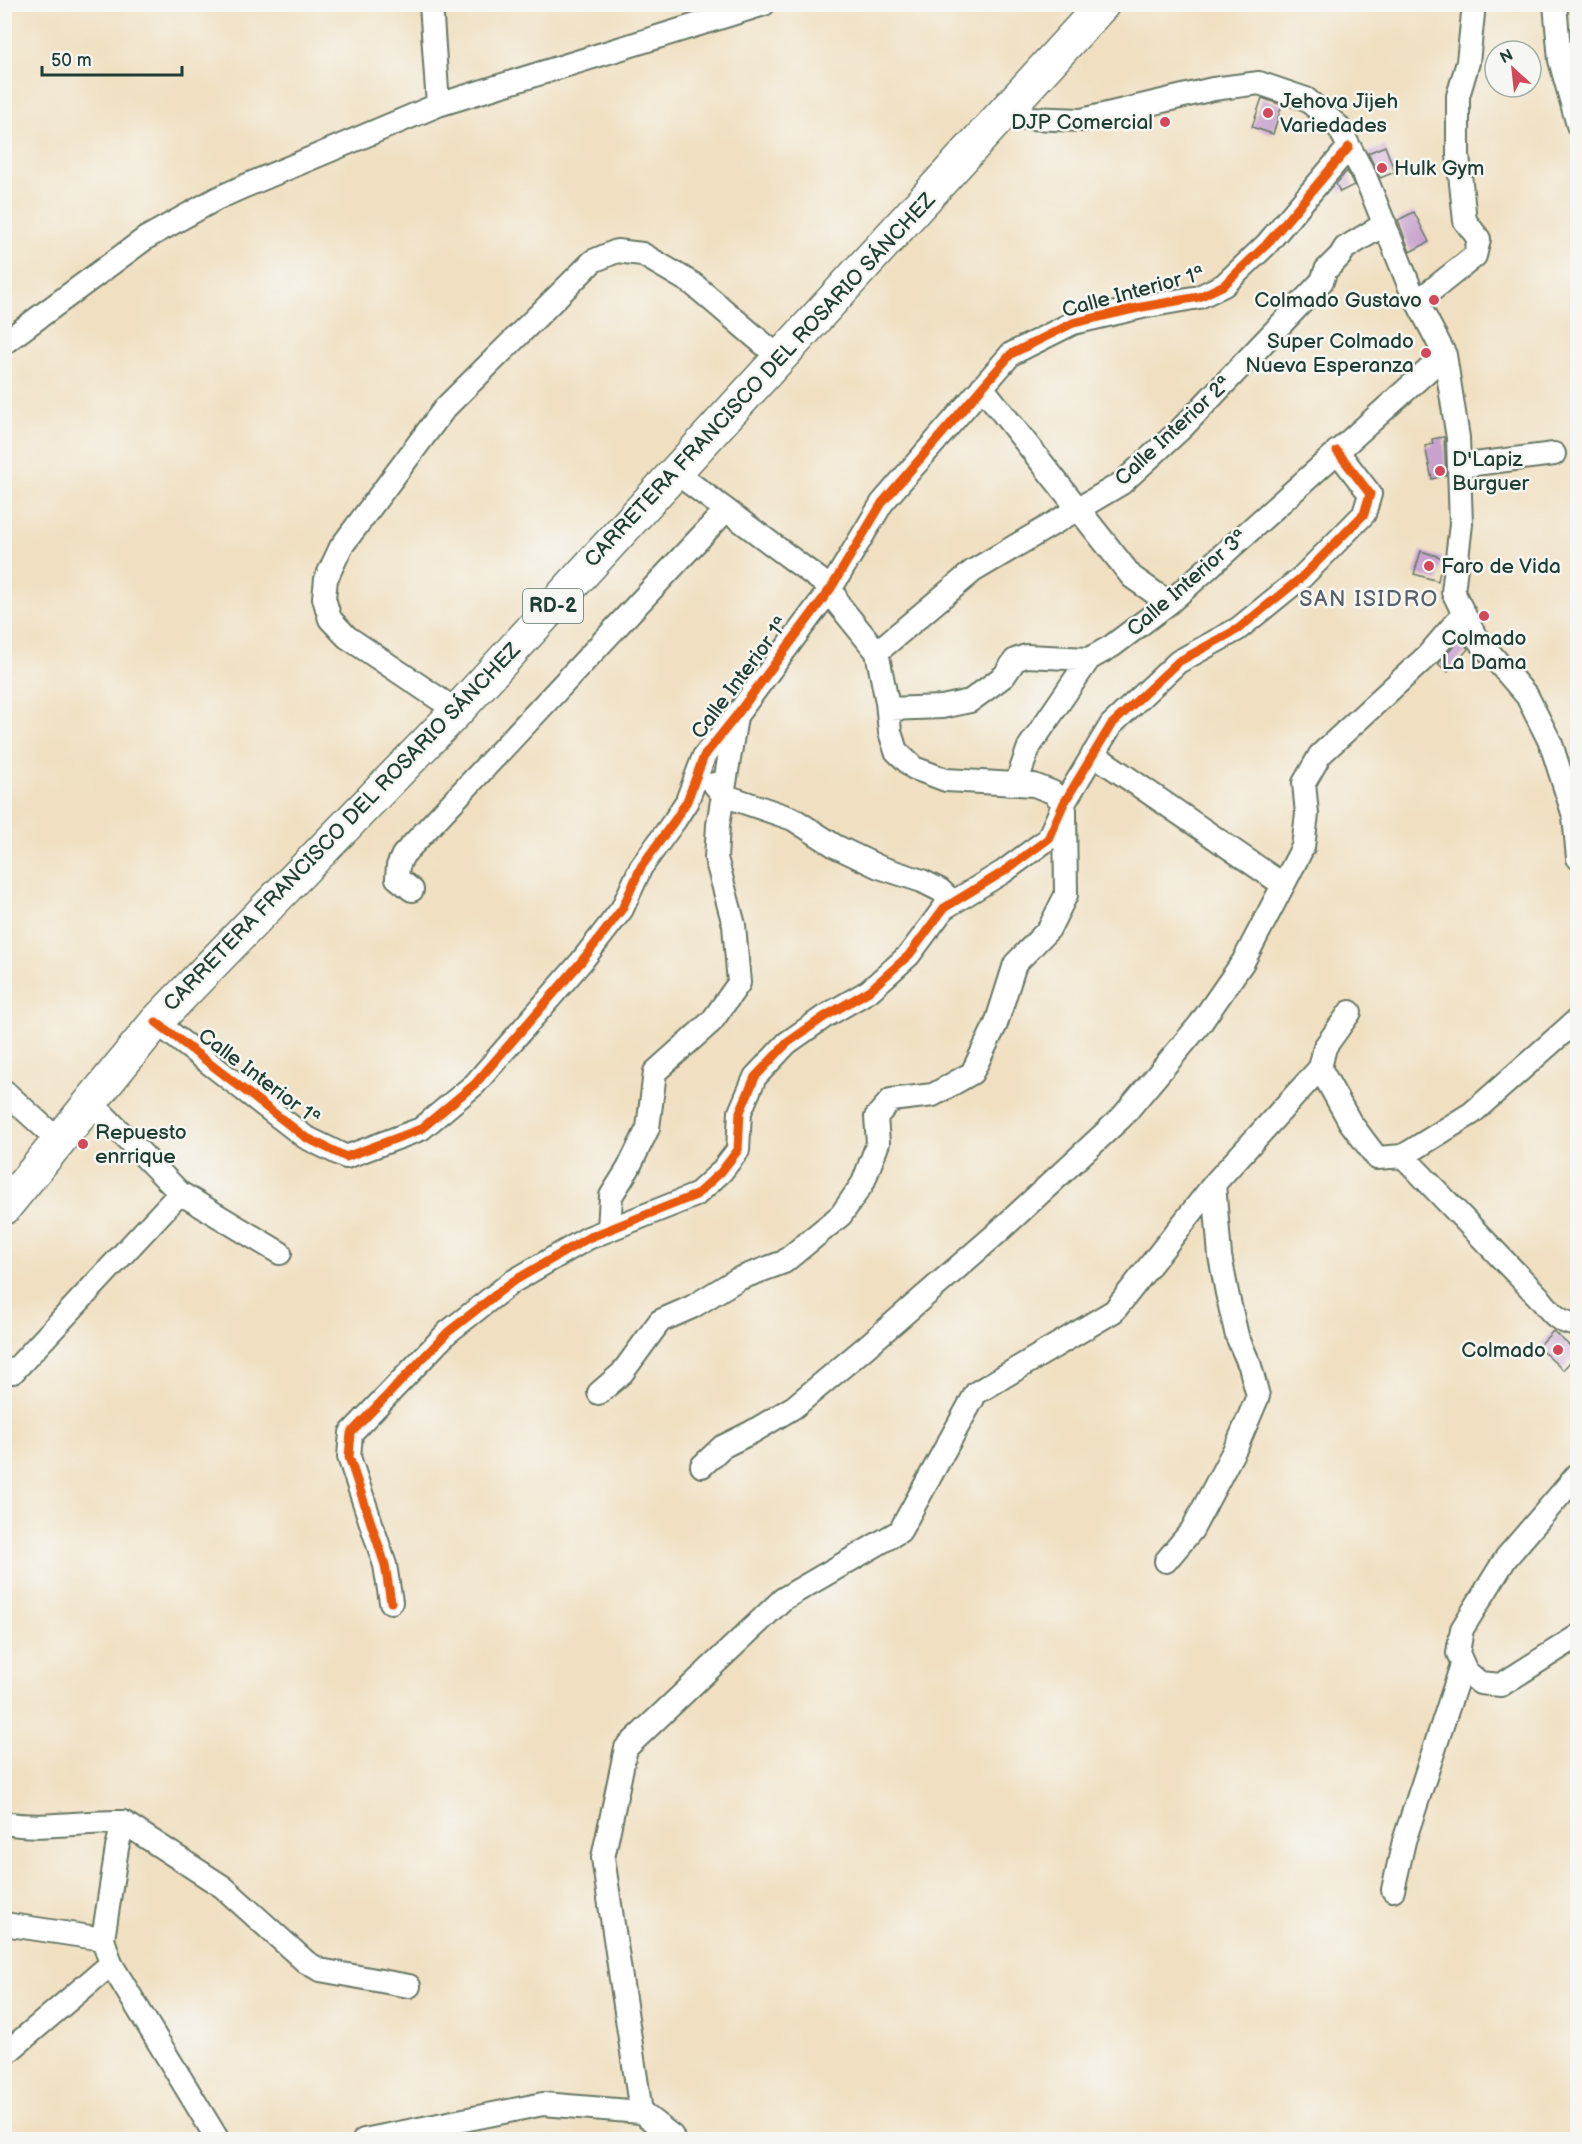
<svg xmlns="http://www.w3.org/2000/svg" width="1582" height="2144" font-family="'Balsamiq Sans',sans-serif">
<rect width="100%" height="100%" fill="#f6f6f2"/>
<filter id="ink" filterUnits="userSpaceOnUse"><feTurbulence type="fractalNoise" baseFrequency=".0167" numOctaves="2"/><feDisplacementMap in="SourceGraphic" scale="12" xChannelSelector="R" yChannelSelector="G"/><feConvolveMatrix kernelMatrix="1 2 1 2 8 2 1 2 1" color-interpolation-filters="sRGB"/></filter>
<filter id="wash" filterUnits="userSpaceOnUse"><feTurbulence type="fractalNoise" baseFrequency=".008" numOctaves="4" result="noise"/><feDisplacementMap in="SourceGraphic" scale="24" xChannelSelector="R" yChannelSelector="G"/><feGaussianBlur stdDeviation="1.35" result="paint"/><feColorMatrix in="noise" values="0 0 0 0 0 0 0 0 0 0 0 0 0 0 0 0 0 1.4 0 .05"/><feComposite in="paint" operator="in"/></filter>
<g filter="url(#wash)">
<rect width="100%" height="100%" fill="#f0e0c1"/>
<g id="blocks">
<!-- building -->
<path fill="#c7a2cf" d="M1262 98 1282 105 1273 134 1252 127Z
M1385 146 1395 172 1380 178 1368 153Z
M1347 171 1354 185 1340 192 1336 184Z
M1414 212 1429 242 1410 252 1398 220Z
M1444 437 1446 475 1432 479 1425 446 1433 444 1432 439Z
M1421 551 1443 558 1438 581 1414 574Z
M1461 638 1468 649 1448 672 1438 664Z
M1553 1331 1578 1353 1563 1370 1538 1347Z"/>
</g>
</g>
<g filter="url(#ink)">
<use href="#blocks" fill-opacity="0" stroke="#687665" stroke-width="1.5"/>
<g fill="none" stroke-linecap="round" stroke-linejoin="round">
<!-- street casing -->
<g stroke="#687665" stroke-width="26">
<path id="street" d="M431 4 438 105
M1555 4 1560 60 1578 125
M1001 117 1082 120 1213 89 1259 83 1306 99 1338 126 1365 176 1411 290 1445 355 1458 438 1461 524 1453 592 1475 636 1527 696 1551 744 1574 816 1578 858
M1418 301 1475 256 1479 239 1465 221 1458 155V96L1468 62 1474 4
M4 343 146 238 216 199 245 186 438 105 764 4
M982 387 1132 577 1169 603
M1459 466 1554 454
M675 472 831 588 839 605 877 652 887 702 890 732 896 751 914 768 946 780 1034 785 1052 792 1064 803
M877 652 973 571 1122 483 1182 428 1307 297 1322 281 1326 270 1340 256 1345 248 1385 224
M888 709 942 707 970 701 1004 676 1015 660 1026 656 1089 659 1112 646 1169 603 1445 355
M457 711 347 637 330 619 324 598 326 579 341 547 445 408 593 261 617 251 642 254 693 284 780 358
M1093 754 1282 884
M714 784 723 795 793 819 835 846 879 867 922 881 940 890 953 902
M1016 784 1029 747 1089 659
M412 890 397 878 398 866 403 855 726 510
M1350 1012 1325 1047 1320 1068 1350 1122 1377 1158 1403 1156 1472 1113 1578 1019
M156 1022 305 1137 346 1157 421 1129 475 1084 581 962 622 909 641 867 675 820 687 801 704 756 736 716 831 588 882 503 1011 354 1073 323 1142 307 1199 297 1224 285 1266 245 1349 147
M4 1091 59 1141
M91 1102 180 1193 280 1253
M1403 1156 1538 1296C1551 1312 1556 1322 1578 1325
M609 1229 611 1196 628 1169 648 1128 655 1072 712 1021 739 983 734 925 716 858 718 825 736 717
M13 1372 180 1193
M599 1393 622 1373 660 1321 692 1307 738 1279 784 1262 841 1215 863 1183 878 1143 876 1117 891 1100 933 1095 972 1073 996 1024 1015 964 1049 929 1066 895 1065 810
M702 1466 722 1447 752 1432 794 1407 866 1347 996 1234 1122 1117 1200 1024 1243 962 1303 847 1307 814 1304 783 1320 755 1428 655 1464 613
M1578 1474 1506 1558 1462 1629 1458 1653 1466 1671 1480 1683 1501 1685 1578 1636
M1166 1561 1192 1530 1238 1443 1258 1396 1250 1366 1237 1336 1227 1293 1220 1256 1214 1184
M391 1602 385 1565 349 1457 351 1433 448 1332 512 1282 588 1238 696 1195 721 1172 738 1150 740 1112 755 1077 787 1043 824 1017 869 991 909 955 944 908 1003 872 1048 839 1064 803 1111 725 1178 662 1238 629 1302 577 1364 514 1370 494 1337 451
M123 1822 223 1887 306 1962 320 1970 409 1986
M4 1823C43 1830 84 1821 123 1822L117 1848 103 1939 111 1964 218 2140
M1393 1890 1404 1841 1462 1665
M4 1924 103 1939
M4 2055 111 1964
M641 2112 603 1858 626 1748 783 1599 900 1531 976 1393 1114 1311 1214 1184 1320 1068
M364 2140 543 2104 641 2112 672 2136 673 2140"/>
</g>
<!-- primary casing -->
<g stroke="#687665" stroke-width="36">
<path id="primary" d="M4 1208 156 1022 457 711 1103 4"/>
</g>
<!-- street -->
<use href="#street" stroke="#fff" stroke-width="22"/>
<!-- primary -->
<use href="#primary" stroke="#fff" stroke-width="33"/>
<!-- cycleway casing -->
<g stroke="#f6f6f2" stroke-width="13">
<path id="cycleway" d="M156 1022 305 1137 346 1157 421 1129 475 1084 581 962 622 909 641 867 675 820 687 801 704 756 736 716 831 588 882 503 1011 354 1073 323 1142 307 1199 297 1224 285 1266 245 1349 147
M391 1602 385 1565 349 1457 351 1433 448 1332 512 1282 588 1238 696 1195 721 1172 738 1150 740 1112 755 1077 787 1043 824 1017 869 991 909 955 944 908 1003 872 1048 839 1064 803 1111 725 1178 662 1238 629 1302 577 1364 514 1370 494 1337 451"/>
</g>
<!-- cycleway -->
<use href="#cycleway" stroke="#e8590c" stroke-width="9"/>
</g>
</g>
<!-- markers -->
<g fill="#d1495b" stroke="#f6f6f2" stroke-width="2">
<circle cx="1268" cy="113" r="6"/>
<circle cx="1165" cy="122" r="6"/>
<circle cx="1382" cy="168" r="6"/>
<circle cx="1434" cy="300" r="6"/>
<circle cx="1426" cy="353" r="6"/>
<circle cx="1440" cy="471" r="6"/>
<circle cx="1429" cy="566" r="6"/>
<circle cx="1484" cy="616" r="6"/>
<circle cx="83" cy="1144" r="6"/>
<circle cx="1558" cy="1350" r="6"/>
</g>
<g text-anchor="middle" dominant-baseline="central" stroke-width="5" stroke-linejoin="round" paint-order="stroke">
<!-- shield labels -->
<rect fill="#f6f6f2" stroke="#60746d" stroke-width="1.5" x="523" y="589" width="60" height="34" rx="4.5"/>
<g font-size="20" font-weight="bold" fill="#1f3d34">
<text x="553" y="606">RD-2</text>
</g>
<!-- poi labels -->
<g font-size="21" fill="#1f3d34" stroke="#f6f6f2" text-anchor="start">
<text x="1280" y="101">Jehova Jijeh<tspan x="1280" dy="24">Variedades</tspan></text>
<text x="1153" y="122" text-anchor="end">DJP Comercial</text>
<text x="1394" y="168">Hulk Gym</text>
<text x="1422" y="300" text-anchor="end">Colmado Gustavo</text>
<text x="1414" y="341" text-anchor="end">Super Colmado<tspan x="1414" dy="24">Nueva Esperanza</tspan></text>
<text x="1452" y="459">D'Lapiz<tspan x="1452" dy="24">Burguer</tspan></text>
<text x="1441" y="566">Faro de Vida</text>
<text x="1484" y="638" text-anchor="middle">Colmado<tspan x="1484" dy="24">La Dama</tspan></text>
<text x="95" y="1132">Repuesto<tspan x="95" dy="24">enrrique</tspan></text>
<text x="1546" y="1350" text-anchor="end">Colmado</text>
</g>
<!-- street labels -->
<g font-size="21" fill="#1f3d34" stroke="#f6f6f2">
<text transform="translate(1133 292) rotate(-15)">Calle Interior 1ª</text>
<text transform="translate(760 380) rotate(-47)">CARRETERA FRANCISCO DEL ROSARIO SÁNCHEZ</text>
<text transform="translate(1173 431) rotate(-43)">Calle Interior 2ª</text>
<text transform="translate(1187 583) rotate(-41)">Calle Interior 3ª</text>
<text transform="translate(740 678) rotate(-53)">Calle Interior 1ª</text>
<text transform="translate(342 827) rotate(-46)">CARRETERA FRANCISCO DEL ROSARIO SÁNCHEZ</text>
<text transform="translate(259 1077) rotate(37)">Calle Interior 1ª</text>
</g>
<!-- neighbourhood labels -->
<g font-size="22" letter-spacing="1.5" fill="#5a606a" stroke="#f6f6f2">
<text x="1369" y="599">SAN ISIDRO</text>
</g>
</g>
<!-- margin -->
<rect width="1582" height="2144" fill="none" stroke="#f6f6f2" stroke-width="24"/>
<!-- north arrow -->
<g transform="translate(1513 69) rotate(333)"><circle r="28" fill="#f6f6f2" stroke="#a0aca6" stroke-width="1.5"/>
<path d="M0-4.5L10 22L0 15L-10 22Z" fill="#d1495b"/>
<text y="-9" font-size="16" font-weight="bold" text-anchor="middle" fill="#1f3d34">N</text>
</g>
<!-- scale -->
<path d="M42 66v9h140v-9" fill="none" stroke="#1f3d34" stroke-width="3"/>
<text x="51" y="66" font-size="18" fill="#1f3d34" stroke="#f6f6f2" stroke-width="4.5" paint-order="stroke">50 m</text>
</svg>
